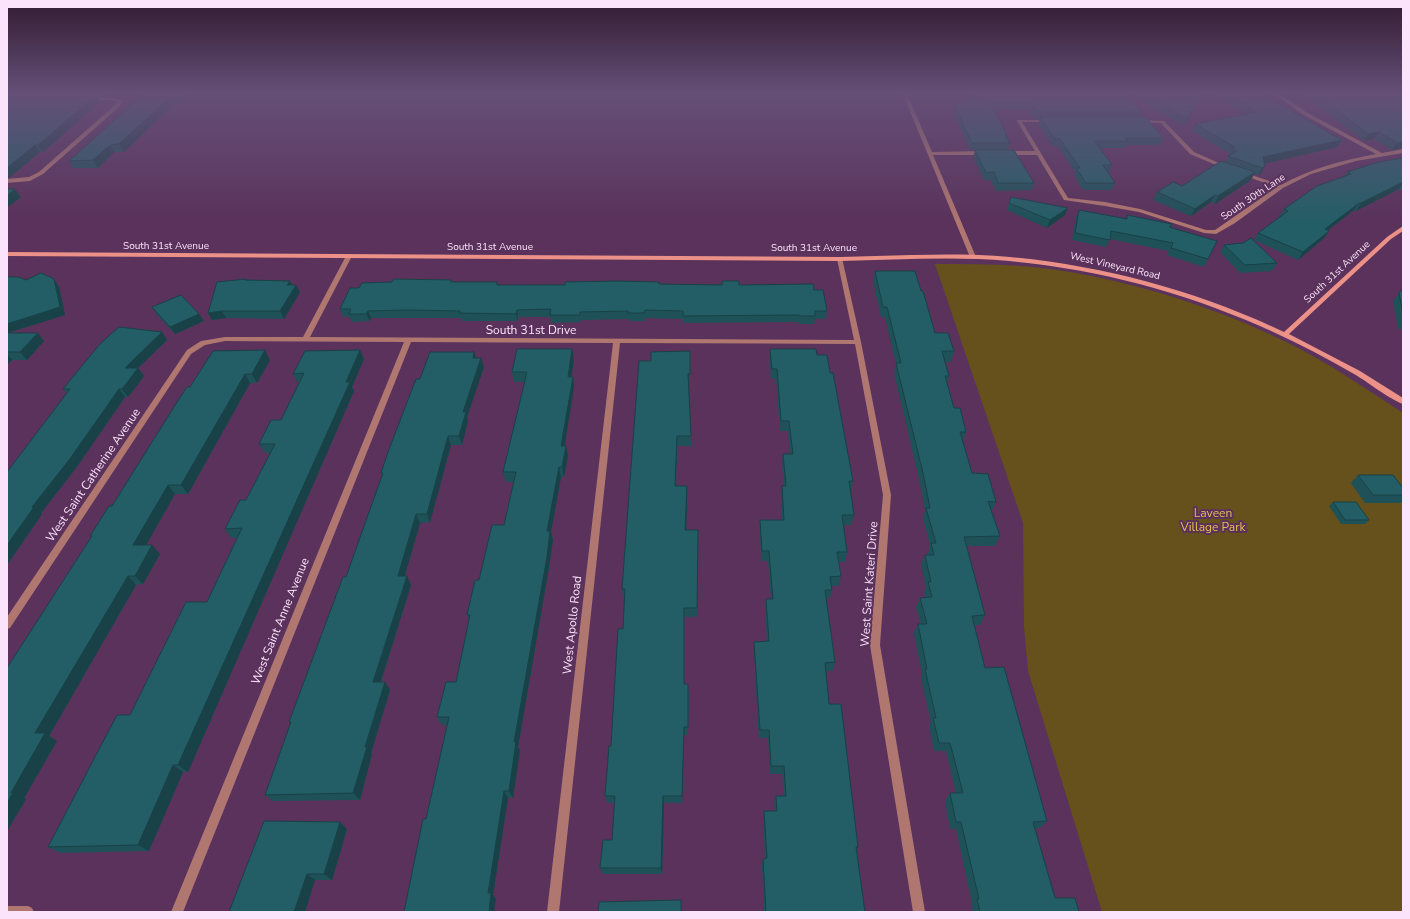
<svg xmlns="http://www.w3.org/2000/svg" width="1410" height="919" font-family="'Nunito Sans',sans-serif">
<rect width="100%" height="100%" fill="#5a325b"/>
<!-- green -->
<path fill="#66501c" d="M935 264C973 264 1012 264 1050 269 1144 282 1251 318 1332 367 1356 382 1380 398 1403 413V912H1102L1028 671 1024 627 1023 523Z"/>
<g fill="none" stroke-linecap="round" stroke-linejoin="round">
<!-- street -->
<path fill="#b07670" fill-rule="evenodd" d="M903 94H907L932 152 984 151 987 153 984 155H933L976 257 975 258H971L970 257Z
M1275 94H1280L1306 112 1382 153 1403 149V153L1356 161 1311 174 1283 188 1235 223 1216 234 1204 233 1139 212 1105 206 1064 200 1037 155H1006L1003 153 1006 151H1035L1017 121V120H1052V122H1022L1068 198 1105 202 1140 209 1206 230H1215L1277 187 1242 175V173H1246L1281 185C1310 169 1342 160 1376 154L1302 114Z
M86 98H112L122 101 119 107 43 174 30 181 7 183V179L29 177 39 172 115 105 117 102 112 100H86Z
M1137 120 1164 121 1194 152 1228 167 1223 168 1190 154 1161 123 1139 122H1137Z
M349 254 352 256 310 337 854 340 837 259 838 258H842L861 342 891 495 880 645 925 912H913L870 645 883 495 855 344 620 343 559 912H547L613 343 411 342 183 912H171L404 342 225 341 205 345 191 354 10 628 7 629V617L187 350 201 341 225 337H303L346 256Z
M7 906H28L32 908 34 912H7Z"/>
<!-- secondary -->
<path fill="#eb9188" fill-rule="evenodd" d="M1403 226V231L1391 239 1289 334 1360 371 1403 398V404C1389 399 1368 382 1354 374 1323 356 1292 340 1260 326 1180 291 1096 269 1009 261 953 256 896 260 840 261L7 256V252L840 257C896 256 954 252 1010 257 1105 266 1197 291 1284 332L1387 237Z"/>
</g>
<!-- wall -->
<path fill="#1e5158" d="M7 94H110L106 96 98 97 100 102 43 152H40L10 177 7 178Z
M143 94H189L182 102 175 103 124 152H114L98 168H73L69 161Z
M976 94 1142 112 1140 117 1163 138 1160 145H1126L1125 148H1100L1112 165 1109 172H1108L1115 183 1112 190H1083L1074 175 1075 172 1058 146H1053L1038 124 1040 119H1035L1028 110 993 109 1007 135 1006 137 1010 143 1008 150 1034 183 1032 190 996 191 991 180H984L973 157 975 150H970L953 112 954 105Z
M1130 94H1202L1184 126Z
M1212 94H1265L1274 101 1342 140 1337 147 1264 163 1261 173 1258 175 1254 174 1251 180 1215 204 1211 202 1191 216 1153 200 1157 192 1182 186 1225 162 1229 156 1228 155 1229 153 1192 131 1195 124 1245 114Z
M1303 94H1403V148L1392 150 1374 139 1364 141Z
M1403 158V191L1399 189 1356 211 1354 210 1328 230 1329 231 1324 238 1298 260 1254 240 1258 233 1280 217H1279L1284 209 1344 177 1347 172Z
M1011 197 1065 215 1047 228 1007 210Z
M1079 210 1126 219 1127 215 1172 224 1171 227 1208 259 1204 267 1167 255 1169 251 1110 239 1106 247 1072 240 1076 217Z
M1224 245 1277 263 1272 271 1240 273 1220 252Z
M875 271 921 291 935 333 954 351 951 362H945L949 376 947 383 954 408 966 432 963 441 972 473 996 502 992 511H991L1000 536 995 546H967L985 615 980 625H974L985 668 1047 821 1040 828H1035L1055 898 1079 912H973L971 904 972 903 956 829H950L945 801 950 793H956L946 751H934L929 726 931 722 921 678 922 674 914 633 918 624H921L916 607 920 598H926L924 592 926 588 921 564 925 555H928V553L930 545 923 518 925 510 920 483 894 373 896 364 885 317H881L873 281Z
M7 277 59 287 65 315 8 333 44 341 27 360H12L7 365Z
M247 280 290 281 292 285 300 292 284 319 226 318 212 320 208 313Z
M451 280 452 282H497L498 285 659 284 739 285 814 290 827 311 826 319H815L814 324H798V322L683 323V319L645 318V321H629L628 319 581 320V322L551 323 550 317H518V321H462L461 318H371L370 321 352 322 350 317H343L340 309 359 288 392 282Z
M1403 288V330L1398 328 1393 301Z
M152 307 199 314 204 321 175 334 157 315Z
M167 340 138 368 144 376 128 397H125L76 468 41 513 42 514 7 565 67 393 63 389Z
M770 349 817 355 830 373 853 481 851 491H850L854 515 851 525H844L847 552 845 562H838L841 576 839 586H831L832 590 829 599H826L835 662 833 671H826L829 704 858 847 857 850 865 912H764L762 865 763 859H765L763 818 764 811H775L774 803 776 796H784L782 774H770L768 738H759L754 651V642L767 641 765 608 766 599H771L768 561H761L760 530V520H782L781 496 782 486H784L782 464 783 454H790L788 431H780L776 379H771L770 359Z
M360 350 364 359 352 387 354 391 188 772H183L149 851 60 853 48 847 130 715 207 602 237 538H231L225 529 246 500 270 453H265L259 444 281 420 299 383H298L293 374Z
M690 351V384H689L691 446H677L676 486H687L686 530 698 539 697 617H684V684L689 692 688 735H684L682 803H664L662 874H603L600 868 612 840 615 803H607L605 796 611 746 623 629 625 598H623L622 589 651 361Z
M476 358 484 367 467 417 468 421 462 445H451L430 522 420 523 405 576H407L411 585 381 682H385L390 690 371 753 372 754 360 800 273 801 265 795 291 724 289 722 346 577 382 476 381 473 420 379Z
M574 359 571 377H573L574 387 564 446 568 456 564 477H561L551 532 553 540 549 567 518 747 520 750 513 798H508L493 895 496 899 426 819 447 725H442L437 717 456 682 469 620 467 615 479 580 504 525 514 482H506L503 472 525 382H514L512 372Z
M270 360 257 383H250L188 494H175L146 545 160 554 143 584 136 585 49 736 57 741 24 798 26 799 7 831 91 537 90 536 112 506 190 387Z
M1358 475 1403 488V501L1401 503H1365L1351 483Z
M1333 502 1369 520 1365 524H1341L1329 506Z
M340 822 347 829 332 880H315L229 912Z"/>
<!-- shaded-wall -->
<path fill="#184247" d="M105 94H110L106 96Z
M180 94H189L182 102 179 95Z
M1202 94 1184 126 1187 119Z
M96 95 100 102 43 152 38 145Z
M171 96 175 103 124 152 119 144Z
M1379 132 1374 139 1364 141 1368 134Z
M1342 140 1337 147 1259 165 1263 157Z
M1403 142V148L1392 150 1397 143Z
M35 145 40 152 10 177 7 178V168Z
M110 145 114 152 98 168 93 160Z
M1265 166 1261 173 1258 175 1262 168Z
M1255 172 1251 180 1215 204 1218 196Z
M1403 182 1399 189 1356 211 1361 203Z
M15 189 21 197 7 208V196Z
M1215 195 1211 202 1191 216 1195 209Z
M1359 203 1354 210 1320 236 1325 229Z
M1068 208 1065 215 1047 228 1050 220Z
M1329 231 1324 238 1298 260 1303 252Z
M54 279 59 287 65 315 7 333V324Z
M290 281 294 288 287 285Z
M296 285 300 292 284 319 280 311Z
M517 310 518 317V321L516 314Z
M222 311 226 318 212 320 208 313Z
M368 311 371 318 370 321 366 314Z
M199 314 204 321 175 334 170 327Z
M162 332 167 340 138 368 144 376 128 397 122 389 125 368Z
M38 333 44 341 27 360 20 352Z
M572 349 574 359 570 387 568 377Z
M265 350 270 360 257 383 252 374Z
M360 350 364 359 352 387 354 391 188 772 178 765Z
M474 352 477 361 473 358Z
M7 354 12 360 7 365Z
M481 358 484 367 467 417 468 421 462 445 459 436 463 412Z
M245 374 250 383 188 494 181 485Z
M573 377 574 387 563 456 561 446Z
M119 389 125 397 76 468 41 513 42 514 7 565V545L32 507Z
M448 436 451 445 430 522 427 514Z
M677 436V446L675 495V486Z
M566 446 568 456 564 477 562 467Z
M559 467 561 477 551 532 553 540 549 567 518 747 520 750 513 798 509 791 514 742 547 531Z
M168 485 175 494 141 554 133 545Z
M687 486V495L686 539 685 530Z
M416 514 420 523 402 585 398 576Z
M152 545 160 554 143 584 135 576Z
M128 576 136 585 49 736 57 741 24 798 26 799 7 831V803L35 733Z
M407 576 411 585 378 690 373 682Z
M385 682 390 690 371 753 372 754 360 800 353 793 365 747Z
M684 727V735L682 803V796Z
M173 765 183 772 149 851 138 845Z
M504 791 508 798 493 895 496 899 494 912H489L488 893Z
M663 796 664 803 662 874 661 868Z
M340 822 347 829 332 880 324 874Z
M307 874 315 880 305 912H294Z"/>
<!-- building -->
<path fill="#235e66" stroke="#184247" d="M143 94H180L179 95 171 96 119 144 110 145 93 160 69 161Z
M976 94H1126L1142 112H1037L1030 103 990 102 1007 135H1005L1010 143H972L954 105Z
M1144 94H1202L1187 119Z
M1226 94H1265L1274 101 1342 140 1263 157 1265 166 1262 168 1228 156 1237 151 1231 148 1235 147 1195 124 1256 112Z
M1316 94H1403V142L1397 143 1379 132 1368 134Z
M7 95H96L38 145H35L7 168Z
M1040 117H1146L1163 138H1125L1128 141H1095L1112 165H1103L1115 183H1086L1076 168H1080L1060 139H1055Z
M975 150H1014L1034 183H998L994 172 986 173Z
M1403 158V182L1361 203H1359L1325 229 1329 231 1303 252 1258 233 1288 211 1284 209 1317 186 1351 174 1347 172 1379 162Z
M1221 161 1255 172 1218 196 1215 195 1195 209 1157 192 1173 182 1182 186Z
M7 189H15L7 196Z
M1011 197 1068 208 1050 220 1009 203Z
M1079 210 1127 219V215L1172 224 1169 227 1217 241 1208 259 1171 248 1173 243 1111 231 1110 240 1075 233Z
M1251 238 1277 263 1245 265 1224 245 1243 243Z
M875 271H915L921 291H923L935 333H948L954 351H942L949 376H945L954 408H960L966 432H960L972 473 988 474 996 502 988 501 1000 536 964 537 985 615 972 616 985 668 1004 667 1047 821 1033 822 1055 898H1075L1079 912H980L977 899H979L961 822H956L950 793H963L950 743H939L933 718H936L925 669H927L918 624H927L920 598 932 597 928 582H931L925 555H934L931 543H936L926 508H930L923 473 896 363H901L887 307H883Z
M41 273 54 279 60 307 7 324V277H18L26 280Z
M246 279 245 280 290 281 287 285H296L280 311H222L208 313 217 282Z
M394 279 451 280V282H497V285H565V282L618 281 659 282V284L722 285V281H739V285L813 284 814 290H823L827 311H815V316H799V315L683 316V311L645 310 644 313H628V311L580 312V315H550L551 309 517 310 516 314 459 313 460 311 408 310 368 311 366 314H349L351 309H340L350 288H359L362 283 392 282Z
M1403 288V314L1399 293Z
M181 295 199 314 170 327 152 307Z
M119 327 162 332 125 368H138L122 389H119L69 460 32 507H34L7 545V472L70 389H63L100 344Z
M7 333H38L20 352H7Z
M517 349H572L568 377H573L561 446H566L562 467H559L547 531H550L547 557 514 742H516L509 791H504L488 893H491L489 912H404L423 819H426L449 717H437L446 682H456L470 615H467L475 580H479L492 525H504L516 472H503L527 372H512Z
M770 349H816L817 355H827L830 373H833L853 481H849L854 515H842L847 552H837L841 576 830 577 832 590H825L835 662 825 663 829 704H841L858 847H856L865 912H766L763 859 767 858 764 811H777L776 796H786L784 766H771L769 730H760L754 642 769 641 766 599H773L769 551H762L760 520H784L782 486H786L783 454H793L789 421H781L777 369H772Z
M265 350 252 374H245L181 485H168L133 545H152L135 576H128L35 733H45L11 793H13L7 803V668L92 536H90L109 506H112L179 399 187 387H190L213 351Z
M360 350 346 382H350L178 765H173L138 845 48 847 117 715H130L186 602H207L242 528 225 529 240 500H246L275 444H259L271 420H281L304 373 293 374 305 351Z
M690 351V374H688L691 436H677L675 486H687L685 530H698L697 608H684V684H688V727H684L682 796H663L661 868H600L603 840H612L615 796H605L609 746H611L618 629H623L625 589H622L639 361H651V352Z
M430 352H474L473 358H481L463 412H466L459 436H448L427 514H416L398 576H407L373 682H385L365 747H367L353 793 265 795 291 722H289L343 577H346L383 473H381L388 452 416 379H420Z
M1358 475H1393L1403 488V495H1373Z
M1333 502H1356L1369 520H1345Z
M264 821 340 822 324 874H307L294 912H229Z
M681 900V912H598L599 902Z"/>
<!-- sky -->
<linearGradient id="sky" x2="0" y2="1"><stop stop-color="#321c32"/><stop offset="0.42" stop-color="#654f77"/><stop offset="1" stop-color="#654f77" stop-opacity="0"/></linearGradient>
<rect width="1410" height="222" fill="url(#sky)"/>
<g text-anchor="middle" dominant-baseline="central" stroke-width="4" stroke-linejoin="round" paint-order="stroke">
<!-- far-street labels -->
<g font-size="10" fill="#fbe3fb" stroke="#5a325b">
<text transform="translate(1253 197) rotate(-34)">South 30th Lane</text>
<text x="166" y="246">South 31st Avenue</text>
<text x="490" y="247">South 31st Avenue</text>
<text x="814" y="248">South 31st Avenue</text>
<text transform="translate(1115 266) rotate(13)">West Vineyard Road</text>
<text transform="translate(1337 272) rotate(-43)">South 31st Avenue</text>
</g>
<!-- street labels -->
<g font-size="12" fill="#fbe3fb" stroke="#5a325b">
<text x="531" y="330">South 31st Drive</text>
<text transform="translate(93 475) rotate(-56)">West Saint Catherine Avenue</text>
<text transform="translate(869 584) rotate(-86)">West Saint Kateri Drive</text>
<text transform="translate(280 621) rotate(-68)">West Saint Anne Avenue</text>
<text transform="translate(572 625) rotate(-84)">West Apollo Road</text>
</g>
<!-- park labels -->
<g font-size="12" fill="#e9bd52" stroke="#5a325b">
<text x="1213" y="513">Laveen<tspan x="1213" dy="14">Village Park</tspan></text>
</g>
</g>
<!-- border -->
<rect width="1410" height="919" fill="none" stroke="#fbe3fb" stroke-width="16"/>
</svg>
